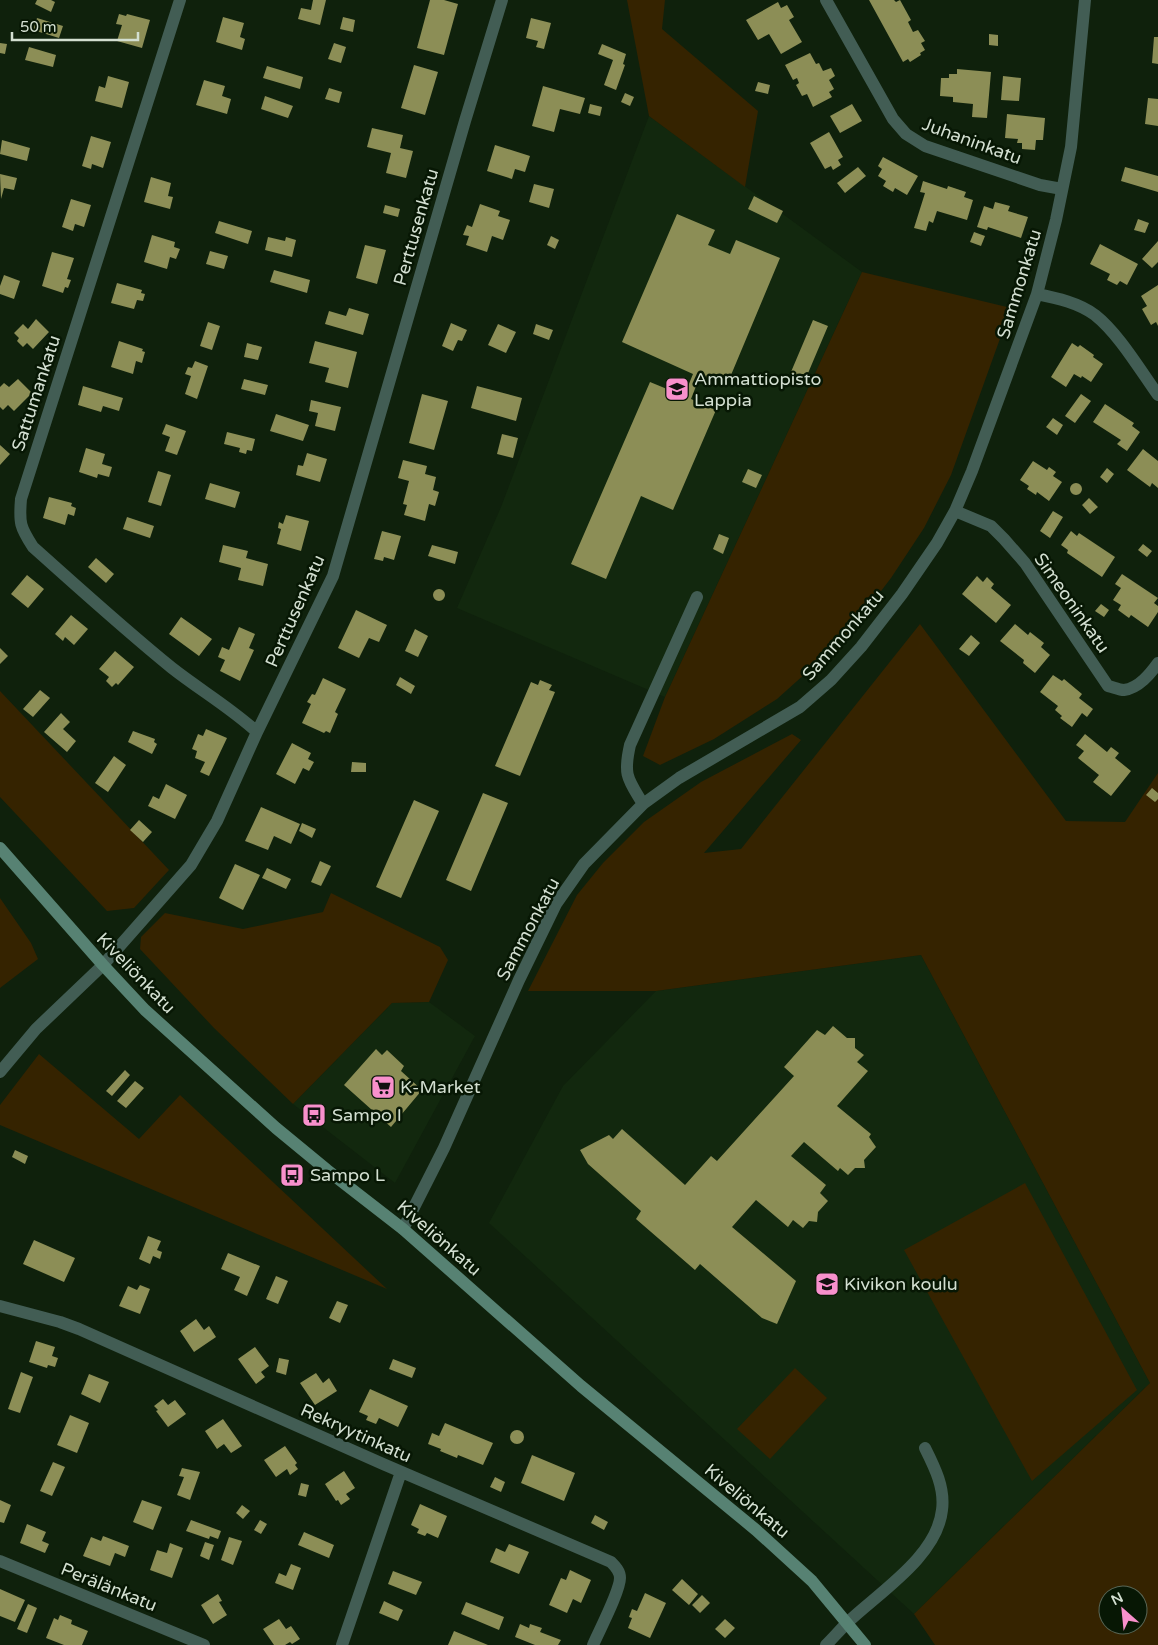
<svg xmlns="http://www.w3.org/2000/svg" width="1158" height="1645" font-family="'Varela Round',sans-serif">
<rect width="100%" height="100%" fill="#0f210c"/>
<!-- built -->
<path fill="#12280e" d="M649 116 862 272 665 697 457 608 501 507Z
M921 955 1150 1383 914 1614 489 1223 563 1086 656 991Z
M429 1002 475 1036 395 1183 293 1104 392 1003Z"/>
<!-- green -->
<path fill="#352300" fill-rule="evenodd" d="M627 0H665L662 29 758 111 745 187 649 116Z
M862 272 1011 308 951 475 924 528 891 578 845 638 777 699 714 739 660 765 643 756 665 697Z
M920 624 1066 821 1125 822 1158 773V1645H935L914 1614 1150 1383 921 955 656 991H528L577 895 603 863 644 822 701 782 792 734 801 740 704 853 741 849ZM1108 1595H1138V1625H1108Z
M0 691 169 870 134 908 107 911 0 797Z
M331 893 440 947 448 960 429 1002 392 1003 293 1104 214 1028 140 949 141 937 165 913 243 929 323 912Z
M0 898 31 943 38 959 0 988Z
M39 1054 139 1139 180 1095 387 1289 0 1125V1105Z
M1025 1183 1137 1390 1032 1481 904 1250Z
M795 1368 827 1398 770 1459 737 1429Z"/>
<!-- building -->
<path fill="#8c8e56" d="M37 0H51L55 2 51 12 35 4Z
M313 0H326L320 25 298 19 301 8 311 10Z
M430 0H444L458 4 444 55 417 48Z
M869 0H894L896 2 900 0 911 20 908 22 913 32 918 30 925 41 921 43 925 50 920 53 921 55 910 62 908 59 903 62Z
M778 2 781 8 787 5 794 17 789 20 802 42 781 54 769 34 758 40 746 20Z
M119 14 126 16 127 14 150 20 142 48 117 41 122 25 116 24Z
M223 17 244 23 240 37 245 39 242 50 216 42Z
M343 17 355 20 353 32 340 29Z
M37 18 63 26 59 38 33 30Z
M531 18 551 23 544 49 536 47 538 41 526 38Z
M989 34 998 35V46L989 45Z
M1154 37H1158V64L1152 63Z
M0 43 7 44 5 54 0 53Z
M334 43 346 47 341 63 328 59Z
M602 44 626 54 623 64 625 65 616 90 604 85 613 60 598 54Z
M29 47 56 55 53 67 25 60Z
M810 53 816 64 819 63 823 71 831 68 835 76 829 80 834 89 829 92 832 97 813 107 807 94 802 96 796 85 799 83 797 78 793 80 785 65Z
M414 65 438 72 425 115 401 108Z
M267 66 303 77 300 89 263 78Z
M957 69 991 72 987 118 972 117 973 104 953 102V97L940 96 941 78H949V74H957Z
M108 76 129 82 122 108 95 101 99 86 105 88Z
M1003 76 1021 78 1019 101 1001 100Z
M204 80 225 86 222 96 231 99 227 114 196 105Z
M758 82 770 85 768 94 755 91Z
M543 86 585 98 580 114 560 109 554 132 532 126Z
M329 88 342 92 339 103 325 99Z
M625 93 634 97 630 106 621 102Z
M265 96 293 106 288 118 261 109Z
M1148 98 1158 99V126L1145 124Z
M590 104 602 107 600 116 588 113Z
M852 104 862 121 840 133 830 116Z
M1007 114 1045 118 1043 140H1036L1035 150 1022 149V143H1017L1018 139 1005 138Z
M372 128 403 135 400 148 413 151 406 178 386 173 391 153 367 147Z
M829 132 843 157 838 160 841 165 833 170 831 166 825 169 810 143Z
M91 136 111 142 103 168 92 164 91 169 82 166Z
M2 140 30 148 27 161 0 154Z
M495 145 530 156 525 172 515 169 512 179 487 171Z
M883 157 918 176 907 195 895 188 893 192 883 186 886 181 878 176 882 169 878 166Z
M858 167 866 176 845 193 837 183Z
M1125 167 1158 176V192L1121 181Z
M0 174 17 178 14 190 4 188 1 199Z
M151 177 171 183 168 196 173 197 170 209 144 202Z
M923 181 947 189 948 186 966 192 964 197 973 200 967 220 937 211 933 223 929 221 926 231 914 228 925 193 920 192Z
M534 184 554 189 549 208 529 202Z
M754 196 783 211 777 223 748 209Z
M71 199 91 205 84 227 75 224 73 231 62 227Z
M995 202 1010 206 1008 211 1028 217 1021 238 988 227 987 230 977 227 984 206 993 209Z
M480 204 500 211 498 216 510 220 503 240 492 236 487 252 466 245 469 236 463 235 467 225 472 227Z
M385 205 400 209 398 217 383 213Z
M677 214 715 230 708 245 730 254 736 240 780 258 726 387 700 376 691 399 716 410 673 510 641 496 606 579 571 564 650 382 684 396 693 374 622 342Z
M1138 219 1149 223 1145 233 1134 230Z
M219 221 252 231 248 244 215 233Z
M974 232 985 236 981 246 970 242Z
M152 235 175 242 174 247 180 249 176 259 170 257 167 269 144 262Z
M551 236 559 240 555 249 547 245Z
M268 237 285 241 286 237 296 240 292 257 265 250Z
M1158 241V262L1152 268 1142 259Z
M1100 244 1138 264 1127 285 1120 281 1117 285 1107 280 1110 274 1090 264Z
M365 245 386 250 377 284 356 278Z
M210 251 228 256 224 269 206 264Z
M52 252 74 258 67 279 71 280 68 288 65 287 63 293 42 286Z
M274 270 310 280 307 293 270 282Z
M4 275 20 281 14 299 0 294V286Z
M117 283 142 290 141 293 145 294 143 301 137 300 134 309 111 303Z
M1158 285V326L1156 322 1151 325 1142 309 1147 306 1141 296Z
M349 308 369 314 363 335 325 324 329 311 346 316Z
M36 319 49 332 33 349 27 343 23 347 17 341 19 338 14 333 23 324 28 329Z
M813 320 828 326 803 385 788 379Z
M208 322 220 326 212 350 200 346Z
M451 323 467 330 462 341 458 340 453 351 442 346Z
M498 324 516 332 506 353 488 345Z
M536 324 553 330 549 340 533 334Z
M119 341 143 349 142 351 145 352 142 363 136 361 133 374 111 367Z
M315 341 357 352 348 388 325 382 329 368 309 363Z
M247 343 262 347 258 360 244 357Z
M1072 343 1078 347 1080 345 1094 355 1093 357 1103 364 1091 382 1082 376 1081 378 1074 374 1066 387 1051 377Z
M195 361 208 366 197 399 185 394 191 376 185 374 188 367 192 368Z
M18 379 32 393 14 411 8 405 3 410 0 407V387L4 383 9 387Z
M244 379 268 385 265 395 241 389Z
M83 386 123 398 119 411 103 406 101 412 78 405Z
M477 386 522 398 516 421 471 408Z
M422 394 448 401 434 450 409 443Z
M1081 394 1091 401 1075 423 1065 416Z
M311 400 341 407 335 431 315 426 318 413 309 411Z
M1105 404 1134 423 1132 426 1140 432 1127 451 1117 444 1121 440 1093 422Z
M276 414 309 425 303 441 270 431Z
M1053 418 1063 425 1057 435 1046 427Z
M166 424 186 431 177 455 165 451 170 437 162 434Z
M227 432 255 439 252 451 247 450 246 454 239 452 240 448 224 444Z
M502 434 518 438 513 458 497 454Z
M0 445 10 454 0 465Z
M86 448 105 454 102 464 112 467 109 477 98 474 97 478 79 472Z
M1143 449 1158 461V488L1152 483 1150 487 1127 470Z
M307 453 327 459 320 482 296 475 298 465 303 466Z
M403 460 427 466 425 474 436 477 433 490 439 492 435 506 429 504 425 521 404 515 407 505 403 504 409 481 398 478Z
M1033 461 1047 470 1049 467 1056 472 1053 476 1062 482 1049 501 1037 492 1036 495 1027 489 1029 486 1020 480Z
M1107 468 1114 474 1107 483 1100 477Z
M748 469 762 475 756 488 742 482Z
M158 471 171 475 161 506 148 502Z
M210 483 240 492 235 508 205 499Z
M1070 489a6 6 0 1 1 12 0a6 6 0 1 1-12 0Z
M49 497 72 503 71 506 76 508 74 516 68 514 65 525 43 518Z
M1089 498 1098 507 1090 514 1082 505Z
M1053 511 1063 517 1050 538 1040 531Z
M286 515 309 521 301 551 277 544 281 529 278 528 279 522 283 524Z
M127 517 154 526 150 538 123 529Z
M382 531 401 536 394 560 384 557 383 561 374 559Z
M1071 531 1077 536 1079 533 1115 557 1102 577 1067 553 1068 550 1061 545Z
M719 534 729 538 723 554 713 549Z
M1143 544 1152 551 1147 557 1138 550Z
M223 545 248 551 246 558 268 564 263 586 238 580 241 568 219 562Z
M432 545 458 552 455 564 428 556Z
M96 558 114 574 106 583 88 567Z
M1122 574 1158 598 1154 603 1158 606V612L1148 627 1131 615 1129 618 1118 610 1121 605 1113 600 1121 588 1115 584Z
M27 575 44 589 28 608 11 594Z
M977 576 983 582 987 577 994 584 991 588 1011 605 996 623 962 594Z
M433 595a6 6 0 1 1 12 0a6 6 0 1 1-12 0Z
M1101 604 1109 610 1104 617 1095 611Z
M356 610 387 625 379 642 369 638 359 658 338 648Z
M71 615 88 629 74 645 65 637 63 641 55 634Z
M181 617 212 639 199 656 169 634Z
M1015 624 1028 635 1030 632 1044 643 1041 647 1050 655 1035 673 1023 663 1024 660 1000 641Z
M239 627 255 634 249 648 254 650 240 681 220 671 225 660 218 657 222 647 229 650Z
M415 629 428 636 418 657 405 651Z
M971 635 980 643 969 656 959 649Z
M0 648 8 656 0 664Z
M115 651 134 667 118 685 116 683 112 687 106 681 109 677 99 669Z
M1053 675 1062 681 1064 679 1082 694 1079 698 1093 709 1087 717 1082 713 1072 727 1060 718 1062 716 1055 710 1058 706 1040 692Z
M400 677 415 686 411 694 396 685Z
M323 678 346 689 335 712 338 714 330 733 326 731 324 733 302 723 311 704 307 702 312 694 315 695Z
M540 680 552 685 549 690 555 692 520 776 495 766 531 682 538 685Z
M40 690 50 698 33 717 23 709Z
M61 713 70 722 63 729 76 741 67 752 44 732Z
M206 729 227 738 209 776 200 772 205 762 195 758 197 751 192 749 198 734 203 736Z
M133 731 155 739 154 742 157 744 152 754 128 742Z
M1085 734 1107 752 1111 747 1119 753 1115 758 1131 771 1111 796 1093 782 1099 775 1078 758 1084 751 1076 745Z
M292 743 311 753 308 759 314 762 309 771 303 768 295 784 276 774Z
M114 756 126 765 108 792 95 783Z
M352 762 366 763V772H351Z
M166 784 187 795 175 819 148 806 153 796 159 799Z
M1152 788 1158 793V799L1155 802 1146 795Z
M483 793 508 803 471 891 446 880Z
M414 800 439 811 401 898 376 887Z
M261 807 300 824 291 844 274 836 268 850 245 841Z
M139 820 152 832 143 842 130 830Z
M302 823 316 829 312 838 299 831Z
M320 861 331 866 321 886 311 882Z
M235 864 260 875 243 910 219 898Z
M267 868 291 879 286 889 262 878Z
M833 1026 847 1038H855V1048L864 1055 857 1062 868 1071 837 1106 871 1134 869 1137 876 1147 864 1160 865 1168H855L848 1175 840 1168 838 1171 804 1142 791 1156 826 1185 820 1193 828 1201 818 1212 817 1222 809 1221 803 1228 793 1220 788 1227 756 1200 732 1227 796 1281 777 1324 762 1318 700 1264 695 1270 636 1219 641 1211 588 1164 580 1150 609 1135 613 1139 622 1129 685 1185 711 1156 717 1161 794 1076 784 1067 817 1030 825 1035Z
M376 1049 382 1055 387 1050 404 1066 401 1071 422 1090 391 1127 344 1085Z
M125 1070 130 1075 112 1096 106 1091Z
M135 1081 144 1088 126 1108 117 1101Z
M15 1150 28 1156 25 1164 12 1157Z
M148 1236 161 1241 157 1250 162 1252 160 1259 153 1256 150 1264 139 1259Z
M34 1240 75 1258 64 1282 23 1264Z
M228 1253 260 1266 247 1296 234 1290 240 1277 221 1269Z
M276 1276 288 1281 278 1304 266 1299Z
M140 1285 150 1289 140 1314 119 1306 128 1286 137 1290Z
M337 1301 348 1305 340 1323 329 1318Z
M196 1319 204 1330 209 1326 216 1337 194 1352 180 1331Z
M36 1341 55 1347 52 1356 58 1358 55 1367 48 1365 47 1368 29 1362Z
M255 1347 269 1366 261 1372 265 1377 256 1384 238 1359Z
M279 1358 289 1360 286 1375 276 1372Z
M393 1359 416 1368 412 1378 389 1369Z
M21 1372 33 1377 20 1413 8 1409Z
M316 1373 323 1383 329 1378 337 1391 315 1405 300 1383Z
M89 1374 109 1382 100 1403 81 1394Z
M370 1389 408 1406 398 1427 379 1418 376 1424 366 1420 368 1416 359 1412Z
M163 1399 168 1405 175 1400 186 1414 168 1427 156 1411 158 1410 154 1406Z
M70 1415 89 1423 77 1453 57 1445Z
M223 1419 242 1446 231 1453 224 1444 217 1449 205 1431Z
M445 1423 493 1443 483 1465 458 1455 457 1458 440 1451 441 1449 428 1444 432 1433 439 1436Z
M510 1437a7 7 0 1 1 14 0a7 7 0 1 1-14 0Z
M285 1446 297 1463 295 1465 298 1469 290 1475 287 1469 276 1477 264 1460Z
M532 1455 575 1473 564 1501 521 1483Z
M53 1462 65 1467 52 1496 40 1491Z
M182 1468 200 1472 190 1500 177 1495 184 1477 179 1476Z
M344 1471 355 1488 346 1494 350 1499 341 1505 338 1500 336 1501 325 1484Z
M495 1477 505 1482 501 1492 490 1487Z
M301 1483 309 1485 306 1497 298 1495Z
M0 1500 11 1505 4 1523 0 1522Z
M142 1500 162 1507 153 1530 133 1522Z
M420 1504 447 1516 438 1538 427 1533 425 1536 417 1533 419 1529 411 1525Z
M242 1505 250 1511 243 1519 236 1513Z
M595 1515 608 1522 604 1530 591 1523Z
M191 1520 221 1531 218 1539 210 1536 209 1539 186 1531Z
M260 1520 267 1524 261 1534 254 1530Z
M27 1524 46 1532 42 1541 49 1544 45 1553 20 1543Z
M304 1532 334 1545 329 1558 298 1545Z
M103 1536 129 1546 125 1557 115 1553 110 1566 83 1556 91 1537 101 1541Z
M229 1537 242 1541 233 1565 221 1560Z
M205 1542 214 1545 209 1560 200 1556Z
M170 1543 183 1548 172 1578 150 1570 157 1550 167 1553Z
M509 1544 529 1552 519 1574 490 1562 496 1548 505 1552Z
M291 1564 301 1568 293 1590 275 1583 279 1573 286 1576Z
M570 1570 591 1580 581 1603 573 1599 567 1613 549 1605 561 1578 566 1580Z
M393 1571 422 1582 416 1595 388 1584Z
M682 1579 698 1594 689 1605 672 1590Z
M0 1589 25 1600 15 1622 0 1616Z
M645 1593 666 1603 650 1638 628 1628 632 1618 629 1617 632 1609 637 1611Z
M218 1594 222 1601 219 1602 227 1615 213 1624 201 1605Z
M702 1595 710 1603 700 1613 692 1605Z
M384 1601 403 1610 398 1621 379 1613Z
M466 1602 504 1617 499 1630 461 1614Z
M28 1604 37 1608 27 1633 17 1629Z
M60 1615 72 1620 71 1624 88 1631 82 1645H64L46 1638 54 1618 58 1620Z
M279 1619 286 1629 291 1626 300 1639 292 1644 290 1642 285 1645H274L263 1629Z
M725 1619 735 1628 725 1638 715 1629Z
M520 1624 529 1628 530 1624 542 1628 540 1632 561 1640 558 1645H535L515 1637Z
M454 1631 488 1645H448Z"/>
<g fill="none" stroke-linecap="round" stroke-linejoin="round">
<!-- minor -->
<path stroke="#425d54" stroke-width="12" d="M180 0 21 499C19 523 20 527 33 547 79 588 124 629 172 668 200 690 231 708 257 732
M826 0 893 119 906 134 925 146 1040 185 1062 189
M1037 294C1057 298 1079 303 1095 315 1119 334 1140 370 1158 395
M955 511 991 526 1004 539 1025 563 1108 686C1113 687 1119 690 1124 690 1139 688 1150 674 1158 663
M643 804C628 779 623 776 630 745L697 597
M0 1072 36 1029 103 965 191 865 217 821 257 732 333 576 465 121 502 0
M403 1229 444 1148 519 980 556 904 584 864 643 804 679 778 800 707 831 680 861 647 902 594 937 543 955 511 972 471 1037 294 1056 220 1071 147 1085 0
M0 1306 60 1322 79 1329 383 1464 611 1562C615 1566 620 1571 620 1578 620 1591 599 1631 593 1645
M0 1561 204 1645
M342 1645 401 1472
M826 1645C833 1638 840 1630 847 1623 878 1593 937 1557 942 1510 945 1488 935 1468 925 1448"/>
<!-- secondary -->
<path stroke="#578273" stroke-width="12" d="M0 848 103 965 145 1010 276 1128 327 1170 403 1229 581 1386 756 1530 812 1581 865 1645"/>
</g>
<!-- icons -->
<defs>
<g id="school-square" transform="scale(1.25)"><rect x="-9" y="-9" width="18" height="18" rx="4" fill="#f890cc" stroke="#071704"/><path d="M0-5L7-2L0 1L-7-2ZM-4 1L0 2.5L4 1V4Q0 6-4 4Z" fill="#111"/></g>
<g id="supermarket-square" transform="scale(1.25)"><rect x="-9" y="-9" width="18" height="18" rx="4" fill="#f890cc" stroke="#071704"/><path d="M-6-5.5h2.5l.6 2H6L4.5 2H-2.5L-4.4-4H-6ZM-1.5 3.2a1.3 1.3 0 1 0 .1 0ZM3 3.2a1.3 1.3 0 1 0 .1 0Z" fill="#111"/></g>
<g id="bus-square" transform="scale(1.25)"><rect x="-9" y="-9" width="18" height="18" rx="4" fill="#f890cc" stroke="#071704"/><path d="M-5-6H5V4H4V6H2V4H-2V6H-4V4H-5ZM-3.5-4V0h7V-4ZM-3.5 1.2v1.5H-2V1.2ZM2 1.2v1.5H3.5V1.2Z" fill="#111"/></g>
</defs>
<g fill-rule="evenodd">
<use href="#school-square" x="677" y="389"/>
<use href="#supermarket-square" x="383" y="1087"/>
<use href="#bus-square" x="314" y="1115"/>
<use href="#bus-square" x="292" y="1175"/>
<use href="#school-square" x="827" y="1284"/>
</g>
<g text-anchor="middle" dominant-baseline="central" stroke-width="5" stroke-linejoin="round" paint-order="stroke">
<!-- street labels -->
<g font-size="18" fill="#d3dfd1" stroke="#071704">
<text transform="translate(972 141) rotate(20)">Juhaninkatu</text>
<text transform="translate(416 227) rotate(-74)">Perttusenkatu</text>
<text transform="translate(1019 284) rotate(-73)">Sammonkatu</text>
<text transform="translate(36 393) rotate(-72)">Sattumankatu</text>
<text transform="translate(1072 603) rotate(55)">Simeoninkatu</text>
<text transform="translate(295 611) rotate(-66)">Perttusenkatu</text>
<text transform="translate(843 635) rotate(-49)">Sammonkatu</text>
<text transform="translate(528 929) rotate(-62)">Sammonkatu</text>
<text transform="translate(136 973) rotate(46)">Kiveliönkatu</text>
<text transform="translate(439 1238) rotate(41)">Kiveliönkatu</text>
<text transform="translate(356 1433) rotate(24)">Rekryytinkatu</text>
<text transform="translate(747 1501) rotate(40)">Kiveliönkatu</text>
<text transform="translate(109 1587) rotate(22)">Perälänkatu</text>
</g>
<!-- poi labels -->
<g font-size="18" fill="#d3dfd1" stroke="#071704" text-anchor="start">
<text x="694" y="379">Ammattiopisto<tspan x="694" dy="21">Lappia</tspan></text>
<text x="400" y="1087">K-Market</text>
<text x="332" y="1115">Sampo I</text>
<text x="310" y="1175">Sampo L</text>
<text x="844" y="1284">Kivikon koulu</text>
</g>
</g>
<!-- north arrow -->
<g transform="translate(1123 1610) rotate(333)"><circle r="24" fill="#071704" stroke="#596756"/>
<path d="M0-4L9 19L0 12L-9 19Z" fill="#f890cc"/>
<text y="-8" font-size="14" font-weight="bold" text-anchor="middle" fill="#d3dfd1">N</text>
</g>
<!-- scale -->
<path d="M12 32v8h126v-8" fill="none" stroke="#d3dfd1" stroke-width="2.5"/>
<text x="20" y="32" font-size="15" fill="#d3dfd1" stroke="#071704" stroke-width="4" paint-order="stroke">50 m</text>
</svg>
